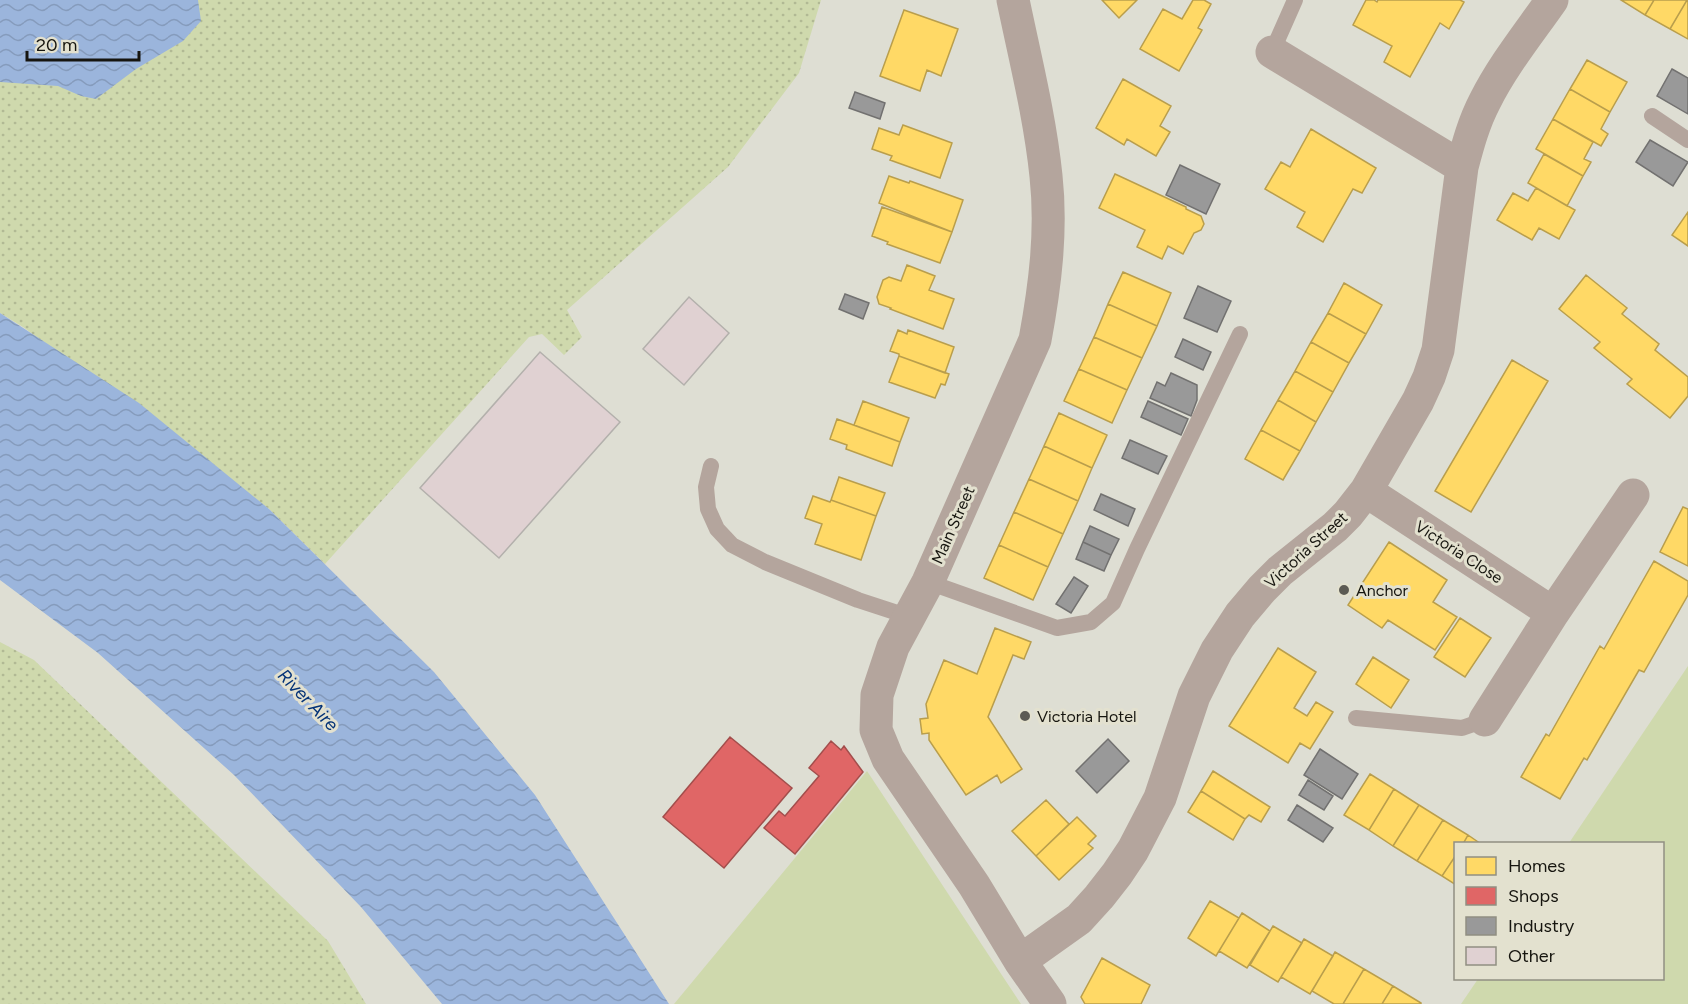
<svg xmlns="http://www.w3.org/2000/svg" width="1688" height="1004" font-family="Figtree,sans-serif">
<defs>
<pattern id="grass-dots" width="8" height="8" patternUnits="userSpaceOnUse" patternTransform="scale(1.5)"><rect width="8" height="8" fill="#cfd9ad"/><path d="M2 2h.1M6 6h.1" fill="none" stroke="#b1b994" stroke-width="1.8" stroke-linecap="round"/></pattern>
<pattern id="water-waves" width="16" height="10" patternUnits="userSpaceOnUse" patternTransform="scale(1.5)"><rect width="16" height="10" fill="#9bb5dc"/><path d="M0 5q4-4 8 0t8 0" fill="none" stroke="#859bbc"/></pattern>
</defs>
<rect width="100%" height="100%" fill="#deded3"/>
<!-- grass -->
<path fill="url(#grass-dots)" d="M0 0H821L799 73 728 167 567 310 582 337 564 355 542 334 529 337 325 564 269 509 23 327 0 313Z
M0 642 34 660 328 941 366 1004H0Z"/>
<!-- park -->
<path fill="#cfd9ad" d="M1688 666V1004H1461L1478 979 1662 978V844L1569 843Z
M867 771 1021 1004H674Z"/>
<!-- water -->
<path fill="url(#water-waves)" d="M0 0H198L201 21 183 41 136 69 96 99 81 96 58 86 0 82Z
M0 313 139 403 269 509 434 672 535 795 669 1004H442L361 907 234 775 98 653 0 580Z"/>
<!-- homes -->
<path fill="#ffd966" stroke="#b99e4c" stroke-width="1.5" d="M1102 0H1137L1119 18Z
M1193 0H1204L1211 4 1198 28 1202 30 1179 71 1140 49 1163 9 1182 19Z
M1366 0H1374L1377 2 1378 0H1460L1464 2 1449 29 1440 23 1410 77 1384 62 1392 46 1353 25Z
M1621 0H1654L1645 15Z
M1654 0H1687L1670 29 1645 15Z
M1687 0H1688V39L1670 29Z
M904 10 958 29 941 76 927 70 920 91 880 76Z
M1587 60 1627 82 1610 112 1570 89Z
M1123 79 1171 106 1160 126 1170 132 1156 156 1127 139 1124 145 1096 128Z
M1570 89 1610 112 1601 129 1608 134 1601 146 1553 119Z
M1553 119 1593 142 1584 159 1591 162 1583 176 1536 149Z
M903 125 952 143 940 178 890 160 892 156 872 149 879 128 899 135Z
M1311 129 1376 168 1362 193 1353 189 1323 242 1297 227 1305 212 1265 189 1281 162 1290 167Z
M1544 154 1583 176 1567 206 1528 183Z
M1115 174 1186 207V209L1201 216 1204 224 1201 230 1194 233 1183 254 1168 246 1162 259 1137 247 1145 230 1099 208Z
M889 176 909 183 910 181 963 200 952 232 879 203Z
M1536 188 1575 210 1559 239 1539 228 1532 240 1497 220 1513 193 1528 201Z
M882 207 952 232 940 263 887 244 888 242 872 236Z
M1688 212V246L1672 235Z
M907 265 935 276 929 290 954 299 943 329 890 309 891 308 879 304 877 297 883 280 889 277 901 281Z
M1123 272 1171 293 1157 326 1108 304Z
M1586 275 1627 308 1622 314 1659 344 1655 350 1688 377V396L1670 418 1627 384 1632 379 1594 348 1600 342 1559 309Z
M1344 283 1382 305 1366 334 1328 313Z
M1108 304 1157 326 1142 358 1094 337Z
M1328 313 1366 334 1349 363 1311 342Z
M898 330 907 334 908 330 954 347 945 373 899 356V354L890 351Z
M1094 337 1142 358 1127 390 1079 369Z
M1311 342 1349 363 1333 392 1295 371Z
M899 356 949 374 945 385 941 384 935 398 889 382Z
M1512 360 1548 381 1471 512 1435 491Z
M1079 369 1127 390 1112 423 1064 401Z
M1295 371 1333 392 1316 422 1278 400Z
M1278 400 1316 422 1300 451 1261 430Z
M863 401 909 418 900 442 854 425Z
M1059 413 1107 435 1092 468 1044 446Z
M837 419 900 442 892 466 846 449 847 445 830 439Z
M1261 430 1300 451 1283 480 1245 459Z
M1044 446 1092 468 1078 501 1029 479Z
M839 477 885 493 876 516 831 500Z
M1029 479 1078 501 1063 534 1014 512Z
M813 496 830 502 831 500 876 516 861 560 815 544 822 524 805 518Z
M1683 507 1688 509V566L1660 552Z
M1014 512 1063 534 1048 567 999 545Z
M1389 542 1447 580 1433 602 1457 617 1435 650 1388 620 1382 628 1348 605Z
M999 545 1048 567 1033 600 984 578Z
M1654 561 1688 581V595L1644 672 1639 670 1587 760 1584 758 1560 799 1521 777 1546 734 1549 736 1600 646 1604 649Z
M1460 618 1491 638 1465 677 1434 657Z
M995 628 1031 642 1024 659 1013 655 988 717 1022 769 1001 783 997 775 966 795 929 740V733L922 734 920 719 928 718 926 704 944 660 977 674Z
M1278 648 1316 672 1294 708 1307 716 1316 702 1333 712 1310 749 1300 743 1288 763 1229 726Z
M1373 657 1409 680 1391 708 1356 684Z
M1213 771 1270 807 1261 822 1249 815 1245 819 1201 791Z
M1370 774 1394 789 1369 830 1344 815Z
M1394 789 1419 805 1393 846 1369 830Z
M1201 791 1245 819 1233 840 1188 812Z
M1046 800 1069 824 1036 856 1012 831Z
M1419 805 1443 820 1417 861 1393 846Z
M1077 817 1096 836 1088 844 1093 848 1059 880 1036 856Z
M1443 820 1468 835 1463 844H1456V855L1442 876 1417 861Z
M1468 835 1481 844H1463Z
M1456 855V885L1442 876Z
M1210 901 1239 918 1216 956 1188 938Z
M1242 913 1270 931 1247 968 1219 951Z
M1273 926 1302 943 1278 982 1250 965Z
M1304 939 1333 956 1310 994 1281 977Z
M1335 952 1364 969 1343 1004H1334L1312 991Z
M1102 958 1150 985 1141 1004H1085L1081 997Z
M1364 969 1393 986 1382 1004H1343Z
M1393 986 1421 1003V1004H1382Z"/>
<!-- shops -->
<path fill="#e06666" stroke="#a34e4c" stroke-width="1.5" d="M730 737 792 788 724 868 663 817Z
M831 741 841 750 844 746 863 772 795 854 764 828 779 811 785 816 819 776 809 768Z"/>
<!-- industry -->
<path fill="#999" stroke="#727170" stroke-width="1.5" d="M1672 69 1688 78V114L1657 96Z
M855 92 885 103 880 119 849 108Z
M1650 140 1688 162 1673 186 1636 162Z
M1180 165 1220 184 1206 214 1166 195Z
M1198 286 1231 301 1217 332 1184 318Z
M845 294 869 303 863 319 839 309Z
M1183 339 1211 352 1203 370 1175 357Z
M1171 373 1197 385V400L1191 416 1150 398 1157 382 1165 386Z
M1148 401 1188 419 1181 435 1141 417Z
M1130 440 1167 456 1158 474 1122 458Z
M1101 494 1135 509 1128 526 1094 510Z
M1090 526 1119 539 1111 555 1083 542Z
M1083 542 1111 555 1104 571 1076 559Z
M1074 577 1088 586 1071 613 1056 604Z
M1108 739 1129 761 1097 793 1076 771Z
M1320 749 1358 774 1342 799 1304 775Z
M1308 780 1333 796 1324 810 1299 795Z
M1297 805 1333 828 1323 842 1288 820Z"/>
<!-- building -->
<path fill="#e0d1d2" stroke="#b3b0ac" stroke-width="1.5" d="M689 297 729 333 684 385 643 349Z
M540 352 620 422 499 558 420 488Z"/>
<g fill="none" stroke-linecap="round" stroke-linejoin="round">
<!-- lane -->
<path stroke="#b4a59d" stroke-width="16" d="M1272 52 1295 0
M1652 116 1688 140
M711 466 706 487 708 509 717 529 732 545 765 562 858 600 910 617
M928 582 1057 628 1091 622 1113 603 1137 549 1240 334
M1356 718 1462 728 1485 720"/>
<!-- street -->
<path stroke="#b4a59d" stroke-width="33" d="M1013 0C1025 58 1040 117 1046 176 1052 231 1045 286 1035 340L928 582 893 647 877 695 876 730 888 759 974 885 1020 961 1050 1004
M1272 52 1462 167
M1366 491 1553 613
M1485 720 1553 613 1633 495
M1020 961 1079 919 1099 897 1117 874 1133 850 1160 798 1194 696 1217 650 1240 615 1262 589 1280 571 1335 527 1348 514 1366 491 1418 401 1429 377 1438 350 1462 167C1468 144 1474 122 1485 101 1503 65 1529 33 1552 0"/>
</g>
<!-- markers -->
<g fill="#5c5b54" stroke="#e3e1cf" stroke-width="2">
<circle cx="1344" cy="590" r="6"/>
<circle cx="1025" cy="716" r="6"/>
</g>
<g text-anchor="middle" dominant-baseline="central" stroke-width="6" stroke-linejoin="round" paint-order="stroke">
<!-- street labels -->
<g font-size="16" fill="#16150f" stroke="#e3e1cf">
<text transform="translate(953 525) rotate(-66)">Main Street</text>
<text transform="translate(1306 550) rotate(-42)">Victoria Street</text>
<text transform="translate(1459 552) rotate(33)">Victoria Close</text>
</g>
<!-- poi labels -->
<g font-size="16" fill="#16150f" stroke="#e3e1cf" text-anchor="start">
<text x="1356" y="590">Anchor</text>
<text x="1037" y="716">Victoria Hotel</text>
</g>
<!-- water labels -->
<g font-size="18" font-style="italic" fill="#033277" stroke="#e3e1cf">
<text transform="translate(308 700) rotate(46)">River Aire</text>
</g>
</g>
<!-- legend -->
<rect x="1454" y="842" width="210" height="138" fill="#e3e1cf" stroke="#918f82" stroke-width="1.5"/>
<rect x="1466" y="857" width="30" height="18" fill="#ffd966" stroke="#918f82" stroke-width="1.5"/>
<text x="1508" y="872" font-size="18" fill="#16150f">Homes</text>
<rect x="1466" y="887" width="30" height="18" fill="#e06666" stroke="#918f82" stroke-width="1.5"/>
<text x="1508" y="902" font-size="18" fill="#16150f">Shops</text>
<rect x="1466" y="917" width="30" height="18" fill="#999999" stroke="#918f82" stroke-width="1.5"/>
<text x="1508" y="932" font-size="18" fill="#16150f">Industry</text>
<rect x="1466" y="947" width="30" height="18" fill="#e0d1d2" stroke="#918f82" stroke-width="1.5"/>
<text x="1508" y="962" font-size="18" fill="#16150f">Other</text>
<!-- scale -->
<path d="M27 51v9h112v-9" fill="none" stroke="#16150f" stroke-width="3"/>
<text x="36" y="51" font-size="18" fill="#16150f" stroke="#e3e1cf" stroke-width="4.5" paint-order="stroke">20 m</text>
</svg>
